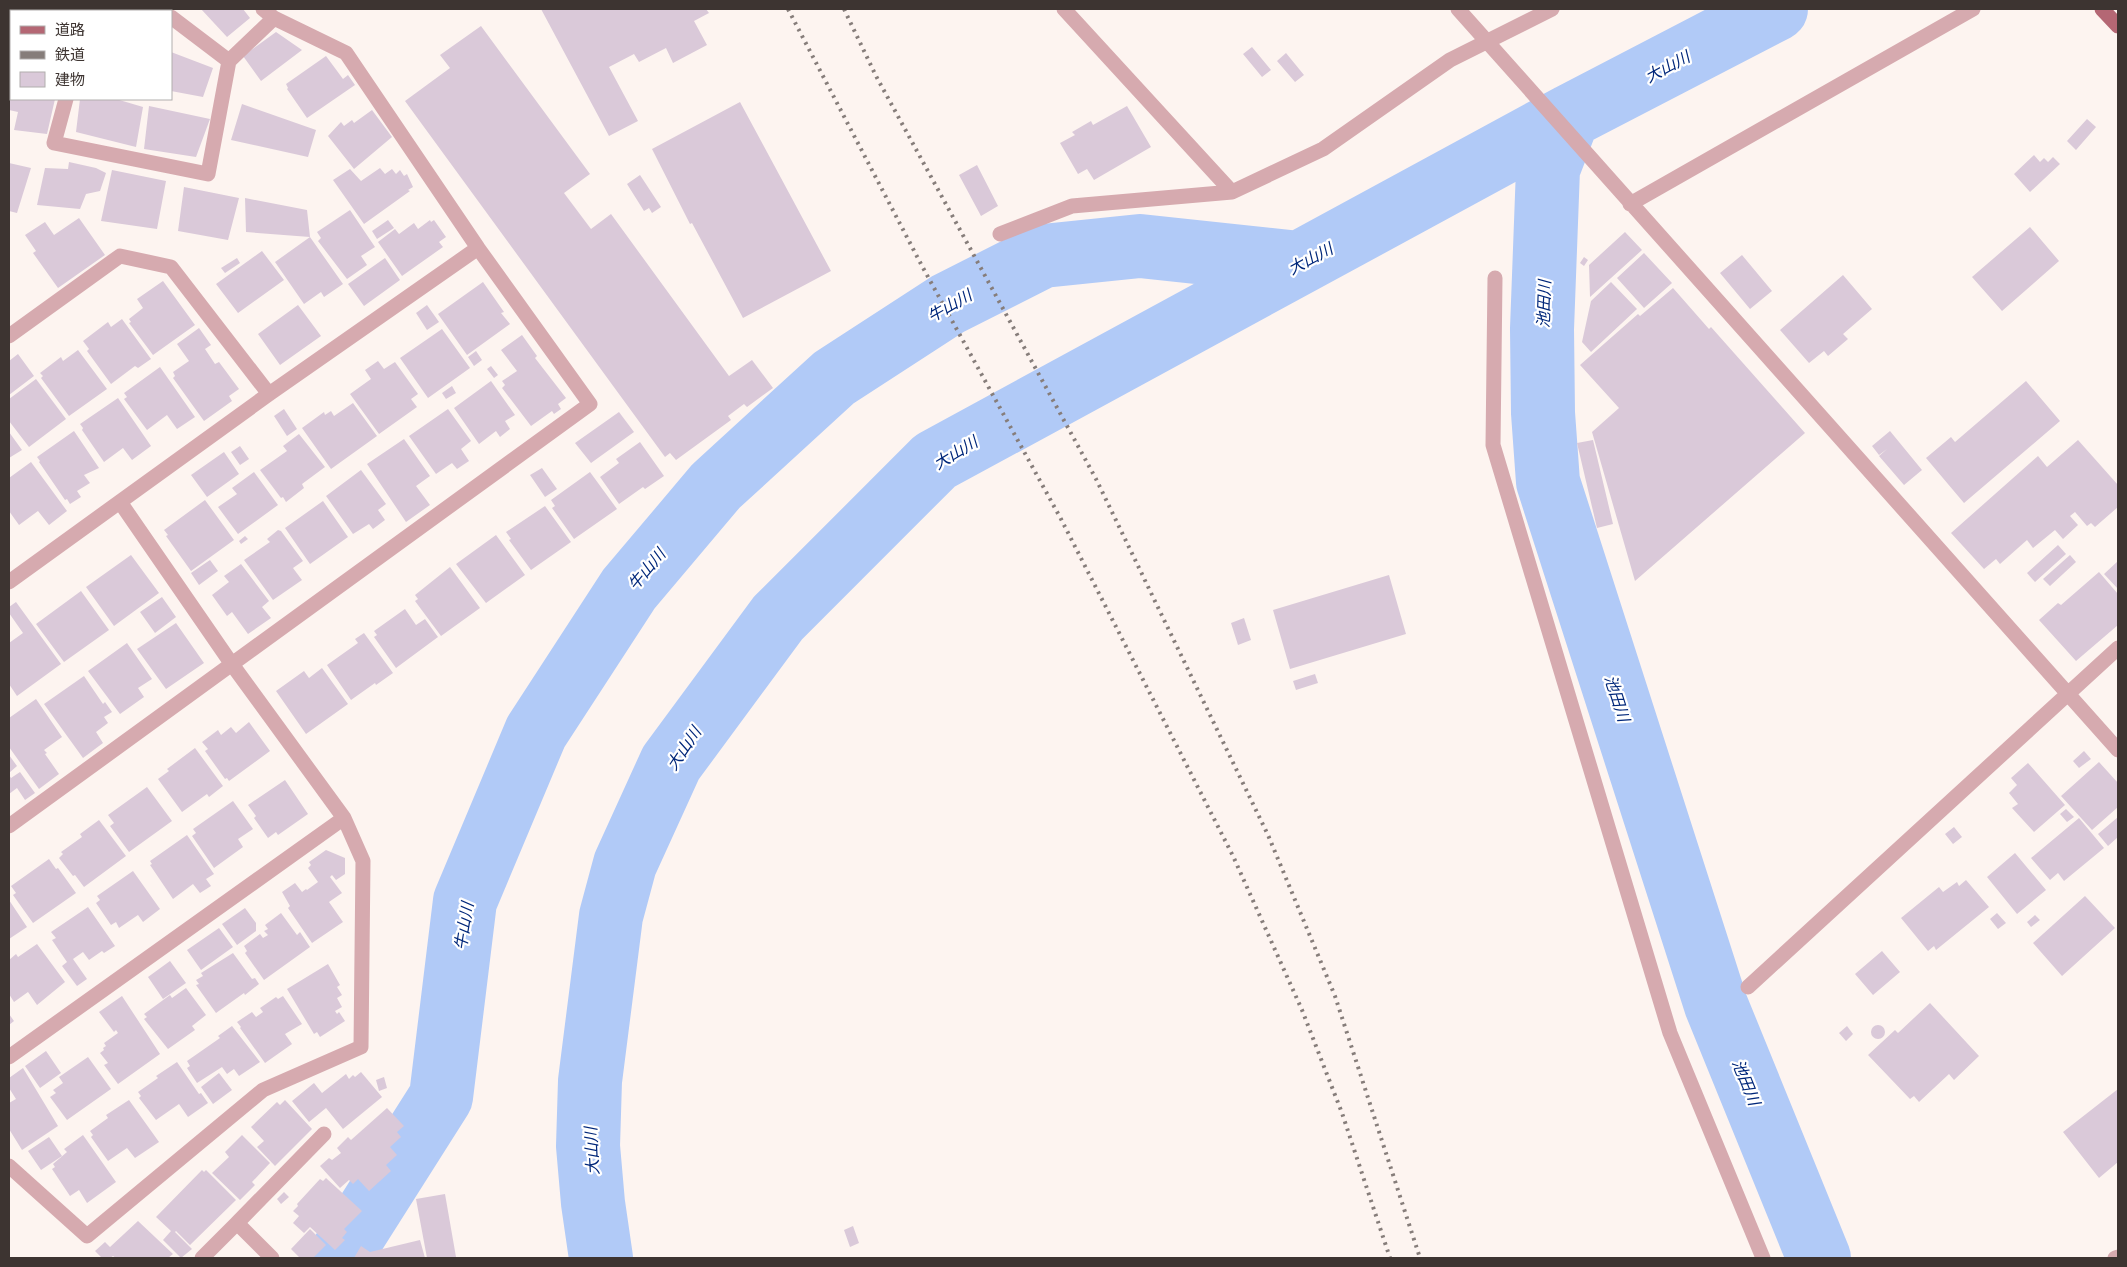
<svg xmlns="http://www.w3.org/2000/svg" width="2127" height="1267" font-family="Barlow,'Noto Sans JP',sans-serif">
<rect width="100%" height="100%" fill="#fdf4f0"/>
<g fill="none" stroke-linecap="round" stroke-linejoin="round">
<!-- river -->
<path stroke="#b1caf7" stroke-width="64" d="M1568 117 1548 169 1542 329 1543 413 1548 482 1716 1005 1819 1258
M339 1258 441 1097 465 901 536 732 629 589 716 486 834 378 948 304 1043 256 1140 246 1299 263
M601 1258 593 1203 588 1146 590 1081 611 916 625 864 671 763 778 618 935 461 1568 117 1776 9"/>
</g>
<!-- building -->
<path fill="#dac9d9" d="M32 9H73L77 11H31Z
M201 9H243L250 18 227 37Z
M541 9H706L709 13 694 21 707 45 673 63 666 48 639 62 634 54 609 67 638 121 609 136Z
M481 26 590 174 564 193 591 229 611 214 729 376 752 360 773 388 747 407 744 404 728 416 731 420 676 460 670 453 665 457 405 101 450 68 440 55Z
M276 32 302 50 261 81 243 56Z
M1252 47 1271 70 1262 77 1243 54Z
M171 52 213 68 203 97 171 91Z
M1286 53 1304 75 1295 82 1277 61Z
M326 56 343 79 348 75 355 85 307 118 287 89 288 88 286 84Z
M10 81 11 99H55L47 134 14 130 18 112 9 110Z
M80 99H116L143 107 136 147 76 132Z
M740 102 831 271 743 318 692 223 690 224 652 149Z
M242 104 316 130 308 157 231 140Z
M149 106 210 119 196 157 144 149Z
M1127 106 1151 147 1094 180 1087 169 1078 174 1060 143 1075 135 1072 132 1091 121 1093 125Z
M372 110 392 137 354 169 328 136 341 122 344 126 352 120 354 123Z
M2087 119 2096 127 2076 150 2067 141Z
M2034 155 2040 162 2044 158 2048 162 2053 157 2060 164 2030 192 2014 174Z
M69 162 96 168 106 173 100 191 86 194 80 209 37 205 45 168 68 169Z
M9 163 31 168 17 213 9 211Z
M977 165 998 206 981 216 959 175Z
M380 168 385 174 392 169 396 174 400 170 404 176 407 174 413 187 408 190 410 191 364 224 333 180 350 169 361 181Z
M112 170 166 181 157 229 101 221Z
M640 175 661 207 652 213 649 208 644 211 627 184Z
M184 187 239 198 228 240 178 231Z
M245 198 307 210 310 237 246 232Z
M350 210 375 247 361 256 367 265 347 279 318 241 321 238 317 232Z
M79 218 105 255 58 288 33 253 36 251 25 235 45 222 54 235Z
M388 220 394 228 377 239 372 231Z
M430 220 431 222 434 220 446 237 439 242 443 247 402 276 378 242 395 229 399 234 414 223 418 229Z
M2030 227 2059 261 2002 311 1972 277Z
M1625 232 1642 250 1590 297 1589 265Z
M310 237 343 284 324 297 321 292 304 304 275 262Z
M262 251 284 280 238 313 216 284Z
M1644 253 1672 283 1644 308 1617 278Z
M1742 255 1772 291 1750 309 1720 273Z
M1584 257 1588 260 1584 266 1580 263Z
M237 258 240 263 225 273 221 268Z
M385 258 400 280 364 306 348 284Z
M1843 275 1872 309 1843 334 1848 339 1828 356 1824 351 1809 363 1780 330Z
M163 281 195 325 153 355 129 323 131 322 129 319 143 308 137 299Z
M483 282 504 312 501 313 510 324 467 355 438 314Z
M1611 282 1637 309 1591 352 1582 342 1591 301Z
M1673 288 1709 329 1711 327 1805 433 1635 581 1592 432 1619 408 1580 365 1638 314 1640 316Z
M298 305 321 336 280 365 258 334Z
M427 305 439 322 427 330 416 313Z
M122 319 151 359 138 368 135 366 111 384 87 351 89 349 83 341 108 322 111 327Z
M199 328 211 345 205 349 215 364 219 362 239 389 229 396 232 401 204 421 173 378 175 376 173 372 189 361 177 344Z
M442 329 470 368 428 398 400 358Z
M522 335 537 356 535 358 566 398 558 404 561 409 554 414 552 411 531 426 502 388 505 385 502 381 517 371 501 350Z
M78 350 107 389 69 416 41 378 43 376 40 373 61 357 63 361Z
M476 351 482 360 474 366 468 357Z
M18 354 34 376 9 395V361Z
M378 361 384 369 395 362 418 394 411 399 417 407 379 434 350 394 371 379 365 370Z
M491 366 498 375 494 378 487 369Z
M160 367 195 417 177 429 167 415 147 430 124 399 127 397 124 393Z
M36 379 66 419 29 447 9 421V399Z
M491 381 515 415 505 421 510 429 500 437 496 431 479 444 454 408Z
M2026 381 2060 421 1964 503 1926 458 1951 437 1955 442Z
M452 386 456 393 446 399 442 393Z
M118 398 151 446 132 460 123 448 104 462 82 430 83 428 80 424Z
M353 403 377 436 331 469 302 428 324 412 325 415 331 411 334 416Z
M284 409 297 429 287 436 274 416Z
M448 409 471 441 461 449 469 461 457 469 452 463 436 474 409 436Z
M619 412 634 432 591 463 575 443Z
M74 431 99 468 84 475 90 483 77 491 81 497 70 504 67 499 65 500 39 462 40 461 37 457Z
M1890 431 1922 470 1904 485 1879 456 1887 449 1879 455 1872 446Z
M9 432 22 450 9 458Z
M299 434 325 467 302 484 304 488 286 502 283 497 281 498 260 470 287 451 283 446Z
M404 439 430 476 416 486 430 505 406 522 367 464Z
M1593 440 1613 524 1597 528 1577 443Z
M2078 440 2118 485V507L2095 527 2091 523 2087 526 2075 512 2070 516 2078 525 2063 539 2055 530 2033 548 2027 540 2000 564 1996 559 1984 569 1951 533 2038 456 2047 467Z
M640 442 664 476 645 489 643 487 619 504 600 477 619 463 616 459Z
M240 446 249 459 240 465 231 452Z
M224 452 239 474 207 497 191 475Z
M31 462 67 511 49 525 38 511 19 525 9 511V478Z
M542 468 557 489 545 497 530 475Z
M361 470 386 504 378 510 385 520 373 529 369 524 353 534 326 496Z
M254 472 278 505 238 534 218 507 237 494 232 488Z
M590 472 617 509 574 539 552 508 555 506 551 500Z
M205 500 234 540 191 571 166 536 168 535 164 530Z
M323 501 348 537 310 564 285 528Z
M545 506 571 542 531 570 509 540 511 539 506 532Z
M278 530 281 531 303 561 293 568 302 580 273 600 244 560 270 542 267 539Z
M496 535 525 575 486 603 456 564Z
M245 536 248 539 241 544 239 541Z
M2058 545 2066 554 2035 582 2027 573Z
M131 555 159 593 114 626 86 587Z
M2070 555 2076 562 2050 586 2043 579Z
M210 560 218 571 199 585 191 573Z
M2118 561V589L2104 574Z
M241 564 269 601 262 607 271 618 248 634 232 612 227 616 212 595 229 582 224 576Z
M450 567 480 608 441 636 415 601 418 599 415 595Z
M2099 572 2118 594V625L2076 661 2039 620 2058 603 2061 605Z
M1389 575 1406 634 1290 669 1273 610Z
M81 591 109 630 64 662 36 624Z
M162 597 176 617 155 633 140 612Z
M16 602 61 664 17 696 9 684V643L23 633 9 613V607Z
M405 609 416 625 425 619 438 637 396 668 374 637 377 635 374 631Z
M1244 618 1251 640 1238 645 1231 623Z
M176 623 204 663 166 689 137 649Z
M364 633 393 673 376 685 375 683 351 700 327 665 358 643 355 639Z
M127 643 152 679 138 688 144 697 120 714 88 671Z
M322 668 348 704 306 734 276 691 304 671 309 678Z
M1315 674 1318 683 1296 690 1293 681Z
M84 676 103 704 105 702 112 712 104 717 108 723 96 732 103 743 83 758 44 704Z
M36 699 62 737 44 750 47 753 45 754 59 774 39 789 9 747V718Z
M249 722 270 751 229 781 227 778 225 779 205 751 208 749 202 742 218 730 221 735 231 727 236 733Z
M195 748 223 786 209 797 207 794 182 812 158 779 169 771 167 769Z
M2084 751 2091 759 2079 768 2073 761Z
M9 755 17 766 9 773Z
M2099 762 2118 783V807L2092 830 2061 796Z
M2028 763 2065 805 2034 832 2012 808 2018 804 2009 793 2017 785 2011 778Z
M20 772 35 793 25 800 17 788 9 794V775L11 778Z
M285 780 308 814 278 835 276 832 268 838 254 818 256 816 248 805Z
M147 787 172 821 129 852 110 826 114 823 108 815Z
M233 801 253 829 238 839 243 847 214 868 192 836 196 833 193 829Z
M2066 809 2074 817 2067 822 2060 814Z
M2118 817V837L2108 846 2098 834Z
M2079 818 2104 848 2064 881 2058 873 2050 880 2031 858Z
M99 820 126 856 84 887 75 875 73 876 59 858 63 854 61 852 82 837 80 834Z
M1954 827 1962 837 1953 844 1945 834Z
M187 835 214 874 206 879 211 886 200 893 193 884 173 899 150 865 152 864 150 861Z
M326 850 345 858V874L336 880 332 875 330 877 342 893 329 902 343 922 312 943 288 908 290 906 282 892 295 883 302 892 306 889 307 890 318 882 308 868 311 865 309 862Z
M2015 853 2046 890 2017 914 1987 877Z
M49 859 56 869 58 868 76 893 33 923 13 895 16 893 11 886Z
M133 871 160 909 143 922 138 915 119 928 116 922 111 925 96 903 100 900 97 896Z
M1966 880 1989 907 1936 950 1934 946 1928 951 1901 918 1939 887 1943 892 1957 882 1959 886Z
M2085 896 2115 928 2062 976 2033 943Z
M9 900 27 927 9 939Z
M88 907 115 946 104 953 102 951 89 960 83 952 73 959 87 979 77 986 62 966 67 962 52 940 56 938 51 932Z
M245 908 256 923V931L237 945 222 924Z
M281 913 297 935 300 932 310 947 264 980 245 953 247 951 244 946 260 934 263 938 268 935 264 931 268 929 265 925Z
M1997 913 2006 923 1998 929 1990 919Z
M2035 915 2040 920 2031 927 2027 922Z
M219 928 233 947 201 970 187 950Z
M37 944 65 982 37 1005 28 992 14 1002 9 994V960L16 954 18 957Z
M1882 951 1900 972 1873 995 1855 974Z
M233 953 252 979 255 978 259 984 245 995 244 993 216 1013 196 985 199 984 196 980 203 976 201 973Z
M170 961 186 983 163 999 148 977Z
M328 964 340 985 337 987 342 995 337 998 342 1007 335 1011 337 1014 339 1012 345 1021 320 1037 317 1032 314 1034 287 989Z
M186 988 206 1015 192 1026 195 1030 168 1049 144 1019 147 1017 144 1014 170 995 172 998Z
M122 996 160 1054 118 1084 104 1065 108 1063 100 1053 104 1050 103 1048 106 1046 104 1043 118 1033 116 1030 114 1032 99 1012Z
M283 996 302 1024 285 1034 292 1044 265 1063 240 1028 241 1027 237 1022 252 1012 256 1017 263 1012 260 1008 276 997 278 999Z
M1930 1003 1979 1056 1954 1080 1949 1074 1919 1102 1914 1096 1910 1099 1868 1055 1895 1030 1898 1033Z
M9 1014 14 1021 9 1025Z
M1871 1032a7 7 0 1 1 14 0a7 7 0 1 1-14 0Z
M232 1026 260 1062 239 1076 234 1069 227 1074 222 1067 197 1083 187 1068 190 1066 187 1061 220 1038 218 1036Z
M1847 1026 1853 1034 1846 1041 1839 1033Z
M46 1051 61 1073 40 1088 25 1066Z
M88 1057 111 1089 67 1120 50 1097 56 1093 53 1090 63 1083 59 1077Z
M177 1062 199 1094 201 1093 208 1103 188 1117 179 1104 156 1120 139 1098 141 1096 138 1092 158 1078 156 1076Z
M23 1068 58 1126 22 1150 9 1129V1103L16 1099 9 1088V1078Z
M361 1072 382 1097 343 1129 326 1108 309 1122 292 1101 314 1083 322 1093 346 1074 349 1079 353 1075 355 1077Z
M219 1073 232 1090 213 1104 201 1087Z
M384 1077 387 1088 379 1091 376 1080Z
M2118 1089V1162L2099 1178 2063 1132Z
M129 1100 159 1142 135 1158 127 1148 108 1161 91 1137 93 1135 90 1131 108 1118 106 1115Z
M285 1100 312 1129 275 1166 257 1147 264 1141 251 1127 277 1102 280 1105Z
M387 1108 404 1126 397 1132 401 1137 390 1147 397 1155 386 1165 391 1171 369 1191 358 1179 353 1184 349 1180 340 1188 320 1166 329 1158 332 1160 341 1153 337 1148 348 1137 351 1140Z
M83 1135 116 1182 87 1203 79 1190 70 1196 52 1169 55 1167 53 1164 67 1152 64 1149Z
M242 1135 270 1163 252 1182 255 1185 240 1200 212 1173 229 1157 225 1152Z
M49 1137 62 1156 41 1170 28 1151Z
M202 1170 204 1172 206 1170 236 1200 190 1245 176 1231 175 1232 192 1249 181 1258 163 1240 171 1231 156 1217Z
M326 1178 362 1211 344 1229 347 1232 342 1238 345 1240 335 1250 310 1227 304 1233 293 1223 299 1216 293 1211 298 1206 297 1204 320 1179 323 1181Z
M284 1192 289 1197 281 1204 277 1199Z
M445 1194 456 1257 427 1258 416 1199Z
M138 1221 173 1254 168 1258H116L113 1256 110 1258H102L95 1251 105 1242 110 1247Z
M853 1226 859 1243 850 1247 844 1230Z
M310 1229 326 1245 313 1258H300L291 1249Z
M420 1240 425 1258H354L361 1246 370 1252Z"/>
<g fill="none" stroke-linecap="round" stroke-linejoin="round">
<!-- minor -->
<path stroke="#d6aaaf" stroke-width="15" d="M1064 9 1232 192
M1458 9 2118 750
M117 11 122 9
M171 17 229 61
M66 99 54 143 208 174 229 61 274 18
M1630 204 1973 9
M1000 234 1072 206 1232 192 1323 149 1450 60 1552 9
M1495 278 1493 445 1670 1033 1763 1258
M9 336 120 256 171 267 269 394
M9 582 269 394 478 248
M9 826 590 404 478 248 346 53 274 18 263 9
M1748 987 2118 648
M9 1057 344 818
M9 1166 87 1236 263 1090 361 1047 363 861 344 818 231 663 120 502
M237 1223 324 1134
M202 1258 237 1223 272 1258
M2115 1258 2118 1257"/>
<!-- major -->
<path stroke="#b46774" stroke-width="15" d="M2102 9 2118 26"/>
<!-- rail -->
<path stroke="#867d7a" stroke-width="4" stroke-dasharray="2.5 5" stroke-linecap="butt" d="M788 9 922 266 1061 519 1233 856 1302 1010 1342 1113 1390 1258
M844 9 876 76 1096 479 1268 835 1335 996 1420 1258"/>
</g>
<g text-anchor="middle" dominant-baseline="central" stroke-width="4.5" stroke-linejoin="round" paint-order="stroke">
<!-- water labels -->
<g font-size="16" font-style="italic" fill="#00277a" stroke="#fff">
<text transform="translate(1667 66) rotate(-28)">大山川</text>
<text transform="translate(1310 258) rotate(-28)">大山川</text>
<text transform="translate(1543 304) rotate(-88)">池田川</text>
<text transform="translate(949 305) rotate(-30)">牛山川</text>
<text transform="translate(955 452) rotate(-31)">大山川</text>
<text transform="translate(646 569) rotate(-50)">牛山川</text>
<text transform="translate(1618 698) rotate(72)">池田川</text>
<text transform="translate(683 748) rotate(-56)">大山川</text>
<text transform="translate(463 926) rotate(-81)">牛山川</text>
<text transform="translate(1747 1082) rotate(68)">池田川</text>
<text transform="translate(591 1151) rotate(-93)">大山川</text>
</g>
</g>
<!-- border -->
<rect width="2127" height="1267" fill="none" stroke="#3d3431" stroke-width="20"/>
<!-- legend -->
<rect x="10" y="10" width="162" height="90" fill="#ffffff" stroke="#b1aead"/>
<rect x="20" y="26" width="25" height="8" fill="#b46774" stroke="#b1aead"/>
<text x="55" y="35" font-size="15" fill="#3d3431">道路</text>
<rect x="20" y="51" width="25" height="8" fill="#867d7a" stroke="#b1aead"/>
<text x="55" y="60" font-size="15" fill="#3d3431">鉄道</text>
<rect x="20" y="72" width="25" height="15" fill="#dac9d9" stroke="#b1aead"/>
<text x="55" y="85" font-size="15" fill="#3d3431">建物</text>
</svg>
